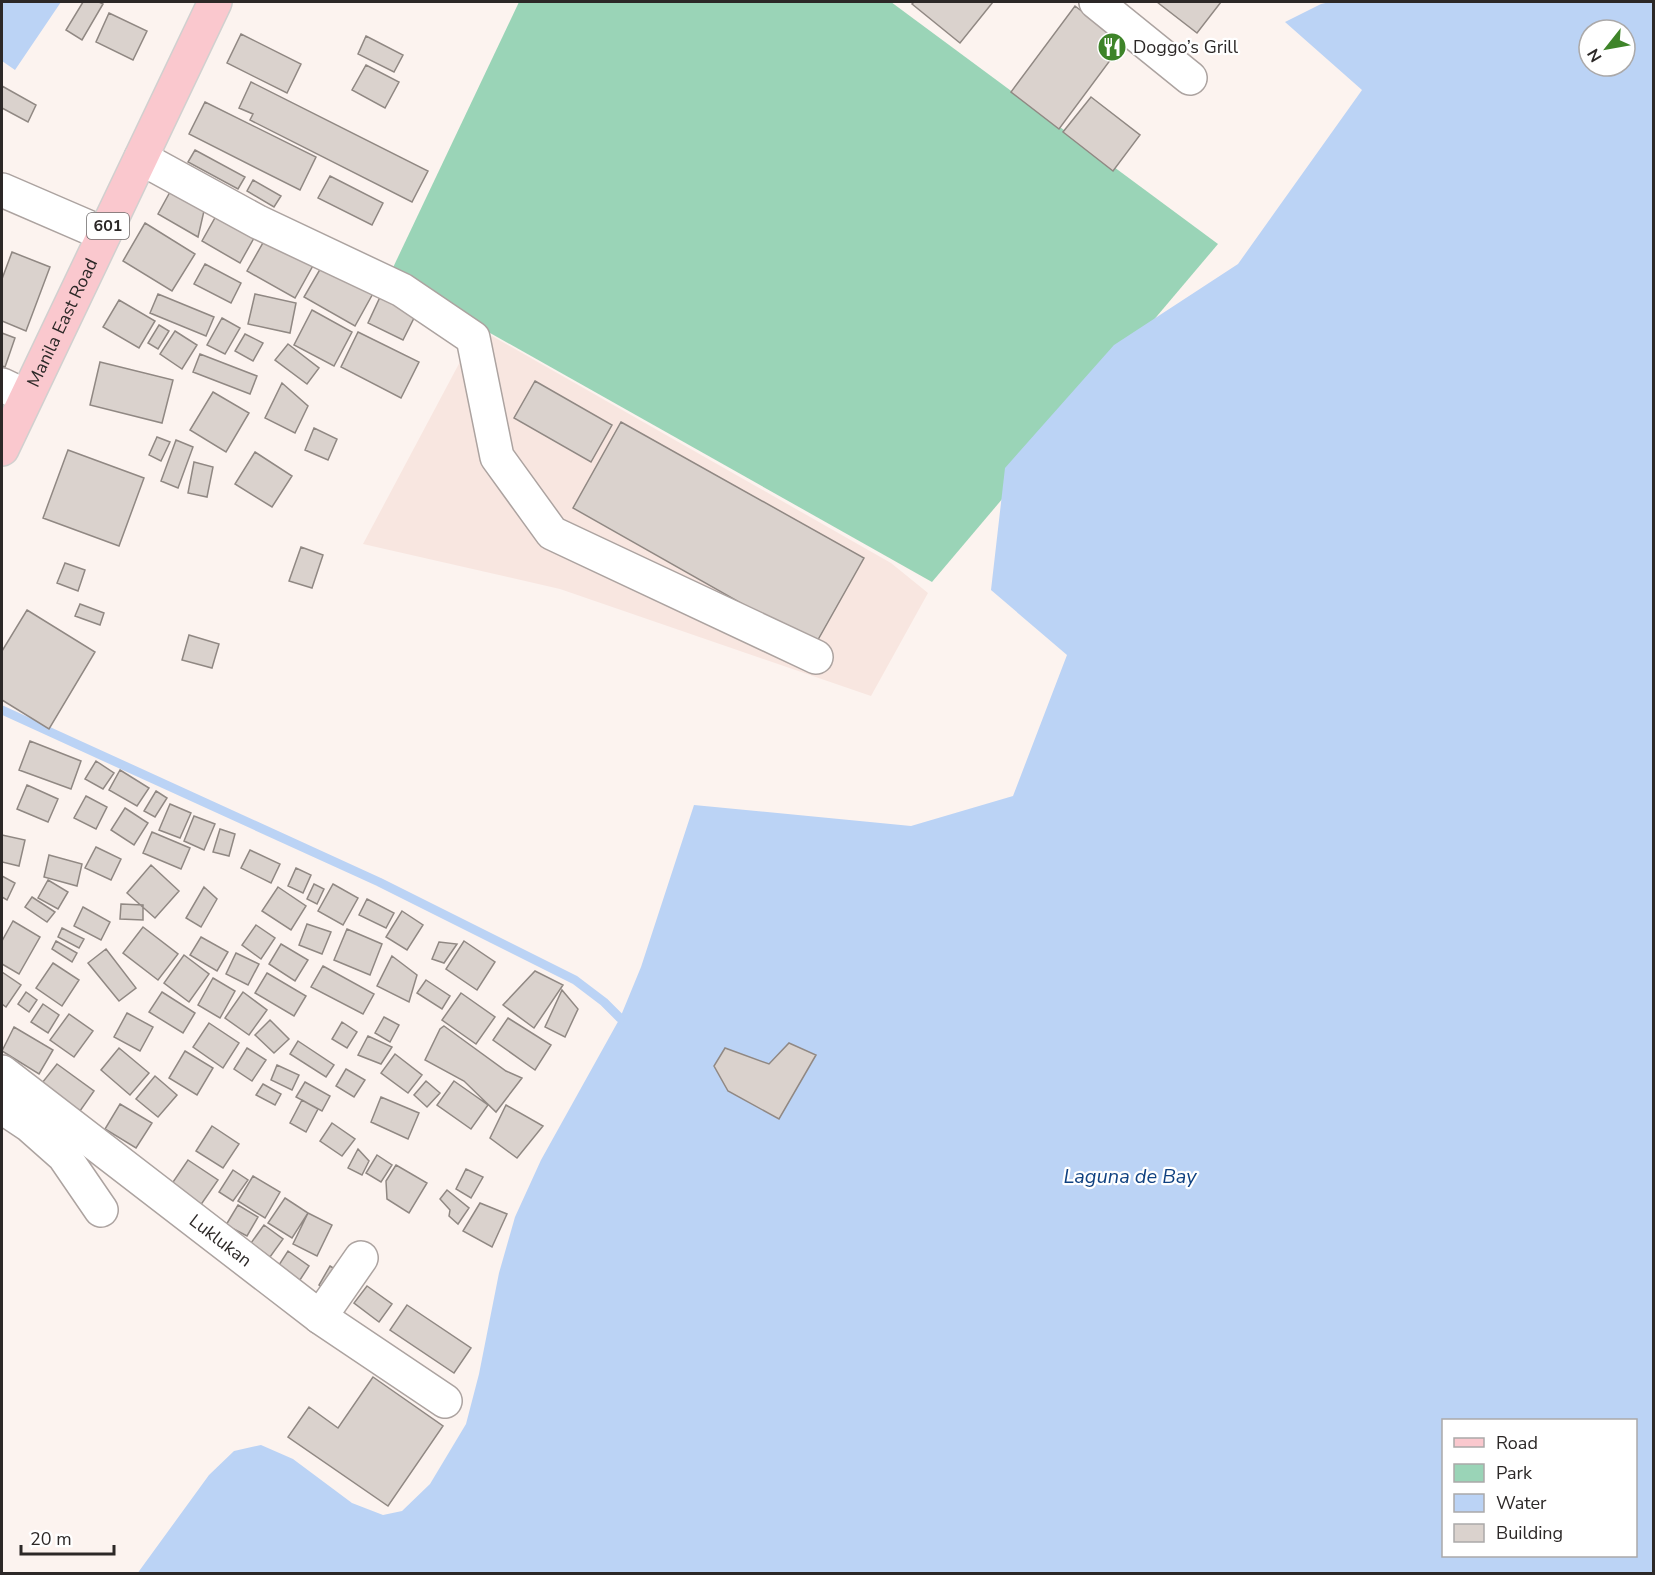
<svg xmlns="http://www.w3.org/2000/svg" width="1655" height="1575" font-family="'Nunito Sans',sans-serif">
<rect width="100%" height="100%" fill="#fcf3ef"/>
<!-- built -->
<path fill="#f8e6e0" d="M478 328 891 563 928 593 871 696 560 589 363 544Z"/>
<!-- green -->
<path fill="#9ad4b7" d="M519 2H891L1218 244 932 582 389 276Z"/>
<!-- water -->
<path fill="#bbd3f5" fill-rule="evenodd" d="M4 2H61L15 70 2 61V5Z
M1330 2H1653V1573L137 1574 209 1475 234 1451 261 1445 293 1459 352 1503 383 1515 402 1511 430 1484 466 1424 479 1374 499 1273 515 1217 541 1160 620 1018 641 967 694 805 911 826 1013 796 1067 655 991 590 1005 468 1114 345 1238 264 1362 90 1285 22 1321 4ZM1589 30H1625V66H1589ZM1444 1420H1636V1556H1444Z"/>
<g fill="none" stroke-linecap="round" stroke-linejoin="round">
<!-- stream -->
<path stroke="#bbd3f5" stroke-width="9" d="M2 710 379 882 575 980 604 1002 620 1018"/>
</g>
<!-- building -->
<path fill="#dad2cd" stroke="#908883" stroke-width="1.5" d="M83 2H99L103 4 82 40 66 30Z
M914 2H993L960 43 912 4Z
M1157 2H1221L1197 33Z
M1075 6 1123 43 1059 129 1011 92Z
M109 13 147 31 133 60 96 42Z
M241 34 301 64 287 93 227 63Z
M366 36 403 55 394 72 358 54Z
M366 65 399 82 385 108 352 90Z
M251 82 428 171 412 202 250 120 253 114 239 108Z
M2 86 36 105 28 122 2 108Z
M1091 97 1140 135 1113 171 1063 132Z
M205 102 316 157 300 190 189 134Z
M195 150 245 177 238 189 188 162Z
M330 176 383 203 372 225 318 198Z
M253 180 281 196 274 207 247 191Z
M170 192 204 211 198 237 158 214Z
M216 216 254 238 240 263 202 241Z
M145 223 195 254 172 291 123 261Z
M268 234 315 262 295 298 247 271Z
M12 252 50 267 26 331 2 321V279Z
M326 259 376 288 355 326 304 297Z
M205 264 241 283 231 303 194 284Z
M158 294 214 317 206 336 150 313Z
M255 294 296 303 290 333 248 324Z
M381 295 417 312 403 340 368 323Z
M119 300 155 321 139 348 103 327Z
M312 310 352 332 334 366 294 345Z
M222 318 240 328 225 354 207 345Z
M159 325 169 331 158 349 148 343Z
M175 331 197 345 182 369 160 354Z
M358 332 419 362 401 398 341 367Z
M2 333 15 338 5 367 2 366Z
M245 334 263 343 253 361 235 351Z
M288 344 319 368 307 384 275 360Z
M200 354 257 376 250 394 193 372Z
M100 362 173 380 162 423 90 405Z
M535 381 612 425 591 462 514 418Z
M282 383 308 406 295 433 265 418Z
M213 392 249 413 226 452 190 430Z
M621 422 864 558 815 645 573 508Z
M314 428 337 439 328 460 305 450Z
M157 437 170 442 161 461 149 455Z
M176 440 193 447 178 488 161 481Z
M68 450 144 478 119 546 43 518Z
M255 452 292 476 272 507 235 484Z
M194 462 213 467 207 497 188 493Z
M301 547 323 555 312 588 289 581Z
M65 563 85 570 78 591 57 583Z
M80 604 104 613 100 625 75 616Z
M27 610 95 652 49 729 2 700V651Z
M189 635 219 644 212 668 182 660Z
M30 741 81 761 71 789 19 770Z
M96 761 114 773 103 789 85 779Z
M120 770 149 788 137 806 109 790Z
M27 785 58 799 48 822 17 809Z
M156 791 167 798 155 817 144 811Z
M86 796 107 807 96 829 74 818Z
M170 804 191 813 180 838 159 830Z
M125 808 148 823 134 845 111 830Z
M194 816 215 824 204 850 184 841Z
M220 829 235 834 229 856 213 852Z
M152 832 190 848 181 869 143 853Z
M2 835 25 840 19 866 2 862Z
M96 847 121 859 111 880 85 868Z
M250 850 280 864 271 883 241 868Z
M49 855 82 864 77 886 44 877Z
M151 865 179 891 155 918 127 893Z
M296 868 311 875 303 893 288 886Z
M2 876 15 883 7 900 2 897Z
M48 880 68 892 58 909 38 898Z
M314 884 324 889 317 904 307 899Z
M333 884 358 898 343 925 318 911Z
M204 887 217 899 201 927 186 918Z
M278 887 306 906 291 930 262 911Z
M32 897 55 912 47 922 25 907Z
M367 899 394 913 386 928 359 915Z
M121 904 143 905V920L120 919Z
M83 907 110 922 101 940 74 926Z
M402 911 423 925 407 950 386 937Z
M13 921 40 937 19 974 2 964V941Z
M307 924 331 932 322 954 299 945Z
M256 925 275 938 261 959 242 945Z
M143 927 178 954 158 980 123 953Z
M62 928 84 939 79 948 58 937Z
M347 929 382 944 370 975 334 960Z
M201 937 228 952 217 971 190 955Z
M56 941 77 953 72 962 52 949Z
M464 941 495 962 477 990 446 969Z
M439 942 457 944 444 963 432 959Z
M281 944 308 960 295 981 269 964Z
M106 949 136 988 119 1001 88 963Z
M236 953 259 964 248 985 226 974Z
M184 955 209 974 189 1002 164 983Z
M392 956 417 975 409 1002 377 986Z
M53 963 79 980 62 1006 36 988Z
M323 966 374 994 363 1014 311 987Z
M535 971 563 985 534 1028 503 1005Z
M2 972 21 985 6 1007 2 1004Z
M267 973 306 996 294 1016 255 993Z
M213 978 235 991 220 1018 198 1005Z
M426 980 450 996 442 1009 417 993Z
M562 990 578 1009 565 1037 545 1027Z
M26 992 37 1000 29 1012 18 1004Z
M162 992 195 1013 183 1033 149 1012Z
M243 992 267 1010 249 1035 225 1018Z
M461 993 495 1017 476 1044 442 1020Z
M43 1004 59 1015 48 1033 31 1022Z
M127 1013 153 1027 140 1051 114 1037Z
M69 1014 93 1031 74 1057 50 1040Z
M384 1017 399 1025 390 1042 375 1033Z
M508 1018 551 1045 535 1070 493 1040Z
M270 1020 289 1039 274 1053 255 1035Z
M342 1022 357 1032 347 1048 332 1039Z
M209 1023 239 1043 223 1068 193 1047Z
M444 1026 506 1071 522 1078 496 1112 464 1081 425 1060 440 1029Z
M14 1027 53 1050 39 1074 2 1051Z
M368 1036 392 1047 381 1064 358 1055Z
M298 1041 334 1065 326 1077 290 1054Z
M789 1043 816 1055 779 1119 728 1091 714 1066 725 1048 769 1064Z
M119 1048 149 1073 130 1095 101 1070Z
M247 1048 266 1060 252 1081 234 1069Z
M185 1051 213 1068 197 1095 169 1078Z
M395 1054 422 1075 408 1093 381 1073Z
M57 1064 94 1091 80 1111 42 1083Z
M277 1065 299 1075 292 1090 271 1080Z
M346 1069 365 1080 354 1097 336 1086Z
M155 1076 177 1095 158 1117 136 1099Z
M426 1081 440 1093 427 1107 414 1095Z
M454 1081 488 1105 471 1129 437 1105Z
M305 1082 330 1096 322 1111 296 1097Z
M263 1084 281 1094 275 1105 256 1095Z
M381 1097 419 1113 408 1139 371 1122Z
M302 1100 318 1109 306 1132 290 1123Z
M120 1104 152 1123 136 1148 105 1129Z
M506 1105 543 1126 517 1158 490 1138Z
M332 1123 355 1139 342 1156 320 1141Z
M212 1126 239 1144 223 1168 196 1151Z
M358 1149 369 1161 362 1175 348 1168Z
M377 1155 392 1165 381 1182 366 1173Z
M188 1160 218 1180 200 1206 171 1185Z
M396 1165 427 1183 409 1213 387 1199 386 1181Z
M466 1169 483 1177 471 1198 456 1189Z
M233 1170 248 1180 233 1201 219 1192Z
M253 1176 280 1192 265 1218 238 1201Z
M447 1190 469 1208 458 1224 449 1216 450 1210 440 1199Z
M285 1198 308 1213 292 1238 268 1223Z
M480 1203 507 1214 492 1247 463 1231Z
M238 1205 258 1217 247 1236 226 1225Z
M308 1213 332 1225 317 1256 293 1244Z
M264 1225 283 1239 270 1257 251 1243Z
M288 1251 309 1266 298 1283 277 1268Z
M330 1266 341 1273 330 1292 319 1285Z
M367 1286 392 1304 379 1322 354 1303Z
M407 1305 471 1348 454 1373 390 1330Z
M373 1377 443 1426 388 1506 288 1437 309 1407 338 1428Z"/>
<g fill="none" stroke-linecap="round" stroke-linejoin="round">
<!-- minor casing -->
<g stroke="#aca3a0" stroke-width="36">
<g id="minor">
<path d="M1096 2 1190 78"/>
<path d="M141 158 258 222 402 290 473 338 497 457 552 533 816 657"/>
<path d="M2 190 104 234"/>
<path d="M2 385 25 396"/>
<path id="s1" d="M2 1072 320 1317 445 1401"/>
<path d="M2 1107 29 1125 64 1156 101 1210"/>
<path d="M320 1317 361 1258"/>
</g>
</g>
<!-- major casing -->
<g stroke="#d1d0cf" stroke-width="36">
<g id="major">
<path id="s2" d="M2 449 215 2"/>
</g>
</g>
<!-- minor -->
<use href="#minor" stroke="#fff" stroke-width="33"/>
<!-- major -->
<use href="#major" stroke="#fac8ce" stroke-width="33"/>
</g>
<!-- icons -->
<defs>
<g id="restaurant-disc" transform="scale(1.5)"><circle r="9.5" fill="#3e8429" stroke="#fff"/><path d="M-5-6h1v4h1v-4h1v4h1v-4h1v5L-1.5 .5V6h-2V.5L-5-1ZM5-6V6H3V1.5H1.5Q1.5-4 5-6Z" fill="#fff"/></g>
</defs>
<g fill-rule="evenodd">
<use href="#restaurant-disc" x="1112" y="47"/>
</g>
<g text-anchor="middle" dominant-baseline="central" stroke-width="4.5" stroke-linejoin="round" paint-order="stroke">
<!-- shield labels -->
<rect fill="#fff" stroke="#6b6868" stroke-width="1.5" x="87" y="213" width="42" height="26" rx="4.5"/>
<g font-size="16" font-weight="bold" fill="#2c2827">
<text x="108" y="226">601</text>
</g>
<!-- poi labels -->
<g font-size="18" fill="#2c2827" stroke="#fff" text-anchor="start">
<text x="1133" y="47">Doggo’s Grill</text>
</g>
<!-- street labels -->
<g font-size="18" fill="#2c2827" stroke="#fff">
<text stroke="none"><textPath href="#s2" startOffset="140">Manila East Road</textPath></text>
<text stroke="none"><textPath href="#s1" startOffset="276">Luklukan</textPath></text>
</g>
<!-- water labels -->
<g font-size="20" font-style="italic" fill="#0f4181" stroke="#fff">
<text x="1130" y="1176">Laguna de Bay</text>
</g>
</g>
<!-- border -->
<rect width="1655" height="1575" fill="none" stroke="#2c2827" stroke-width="6"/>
<!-- legend -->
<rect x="1442" y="1419" width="195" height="138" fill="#ffffff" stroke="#aba9a9" stroke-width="1.5"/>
<rect x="1454" y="1438" width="30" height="9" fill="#fac8ce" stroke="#aba9a9" stroke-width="1.5"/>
<text x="1496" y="1449" font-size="18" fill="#2c2827">Road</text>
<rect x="1454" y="1464" width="30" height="18" fill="#9ad4b7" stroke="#aba9a9" stroke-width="1.5"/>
<text x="1496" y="1479" font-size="18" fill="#2c2827">Park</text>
<rect x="1454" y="1494" width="30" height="18" fill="#bbd3f5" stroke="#aba9a9" stroke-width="1.5"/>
<text x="1496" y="1509" font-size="18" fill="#2c2827">Water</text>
<rect x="1454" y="1524" width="30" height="18" fill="#dad2cd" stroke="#aba9a9" stroke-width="1.5"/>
<text x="1496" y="1539" font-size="18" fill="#2c2827">Building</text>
<!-- north arrow -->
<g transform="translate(1607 48) rotate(239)"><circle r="28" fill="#ffffff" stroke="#aba9a9" stroke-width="1.5"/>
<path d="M0-4.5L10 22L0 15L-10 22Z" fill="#3e8429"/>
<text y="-9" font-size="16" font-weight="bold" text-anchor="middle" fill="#2c2827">N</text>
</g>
<!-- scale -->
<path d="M21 1545v9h93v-9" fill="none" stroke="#2c2827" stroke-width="3"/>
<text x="30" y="1545" font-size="18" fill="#2c2827" stroke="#ffffff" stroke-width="4.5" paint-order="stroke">20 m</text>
</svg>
